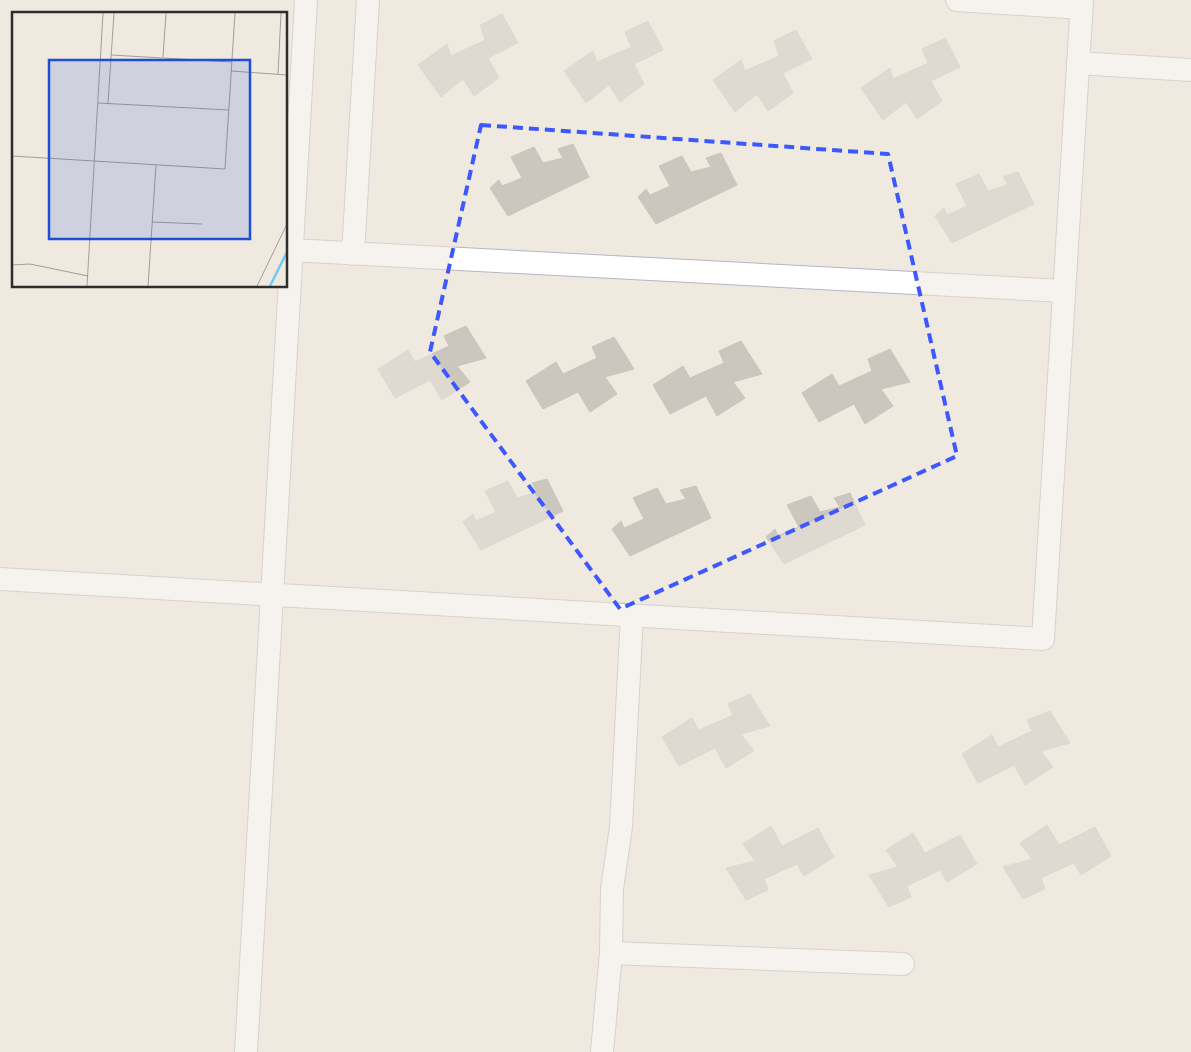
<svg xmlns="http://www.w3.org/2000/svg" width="1191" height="1052" font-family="'Asap Condensed',sans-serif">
<rect width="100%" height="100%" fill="#efe9e0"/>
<!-- building -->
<path fill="#cbc7be" stroke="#cbc6b9" d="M502 14 518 43 488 58 499 78 474 96 463 79 441 97 418 65 447 44 451 56 485 40 480 25Z
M648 21 663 50 634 64 644 84 620 102 609 85 586 103 564 71 593 51 597 62 631 47 625 32Z
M796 30 812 59 783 73 793 93 768 111 757 94 735 112 713 80 741 60 745 71 779 56 774 41Z
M945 38 960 67 931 81 942 101 917 119 906 102 883 120 861 88 890 68 893 79 928 63 922 49Z
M573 144 589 177 508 216 490 188 499 180 502 186 522 178 511 157 534 147 543 163 563 158 558 149Z
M721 153 737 185 656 224 638 197 646 189 650 195 670 186 659 166 682 156 691 172 711 167 706 158Z
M1018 172 1034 204 952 243 935 216 944 208 947 215 967 206 956 184 979 174 988 191 1008 185 1003 177Z
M466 326 486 358 457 366 470 382 442 400 430 380 395 398 378 369 408 350 415 362 449 346 444 336Z
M614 337 634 369 605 377 617 394 590 412 578 392 543 409 526 381 556 362 563 374 597 358 592 347Z
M741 341 762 374 733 382 745 398 717 416 706 396 670 414 653 385 683 366 690 378 724 363 719 351Z
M890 349 910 382 881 389 893 406 865 424 854 404 819 422 802 393 832 374 839 386 872 371 868 359Z
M547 479 563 511 481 550 463 522 473 514 476 521 496 512 485 491 508 481 517 498 537 492 532 483Z
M696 486 711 518 630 556 612 529 621 521 624 528 644 519 633 498 657 488 666 504 686 499 680 490Z
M850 493 865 525 784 564 766 537 775 529 778 536 799 527 787 505 811 496 820 512 840 507 834 498Z
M750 694 770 726 741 734 754 751 726 768 715 748 679 766 662 737 692 718 699 730 733 715 728 704Z
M1050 711 1070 743 1041 751 1053 767 1025 785 1014 765 978 783 962 754 992 735 998 747 1032 731 1027 720Z
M1047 825 1059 845 1095 827 1111 856 1081 875 1074 863 1041 878 1045 889 1023 899 1003 867 1032 859 1020 843Z
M771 826 782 846 818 828 834 857 804 876 797 864 764 879 768 890 746 900 726 868 755 861 743 844Z
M913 833 925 853 960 835 977 864 947 882 940 870 907 886 911 897 889 907 869 875 898 867 886 850Z"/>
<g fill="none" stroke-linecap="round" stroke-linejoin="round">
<!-- minor casing -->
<g stroke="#b4b6c1" stroke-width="24">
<path id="minor" d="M957 0 1081 8
M1078 63 1191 70
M291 250 1064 291
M353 254 368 0
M0 579 1043 639 1082 0
M611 953 903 964
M246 1052 306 0
M602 1052 611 953 612 889 621 827 632 615"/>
</g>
<!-- minor -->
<use href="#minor" stroke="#fff" stroke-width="22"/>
</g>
<!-- marked area -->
<path d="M0 0H1191V1052H0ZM481 125 888 154 957 456 620 609 430 352Z" fill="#efe9e0" fill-opacity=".55" fill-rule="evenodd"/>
<path fill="none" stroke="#3d58ff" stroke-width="4" stroke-dasharray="10 6" stroke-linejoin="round" d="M481 125 888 154 957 456 620 609 430 352Z"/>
<!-- overview -->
<g transform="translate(12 12)">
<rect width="275" height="275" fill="#efe9e0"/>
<path fill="none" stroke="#71caf3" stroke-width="2.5" d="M258 274 275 240"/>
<path fill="none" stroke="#a29e99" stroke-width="1" d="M99 43 220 50M151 45 154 1M219 59 275 63M266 62 269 1M86 91 217 98M96 91 102 1M0 144 213 157 223 1M140 210 190 212M0 253 18 252 76 264M75 274 91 1M136 274 144 153M245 274 275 212"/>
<path fill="#1d4ed8" fill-opacity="0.15" stroke="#1d4ed8" stroke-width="2.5" d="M37 48H238V227H37Z"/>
<rect width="275" height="275" fill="none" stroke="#2e2e2e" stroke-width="2.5"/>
</g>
</svg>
